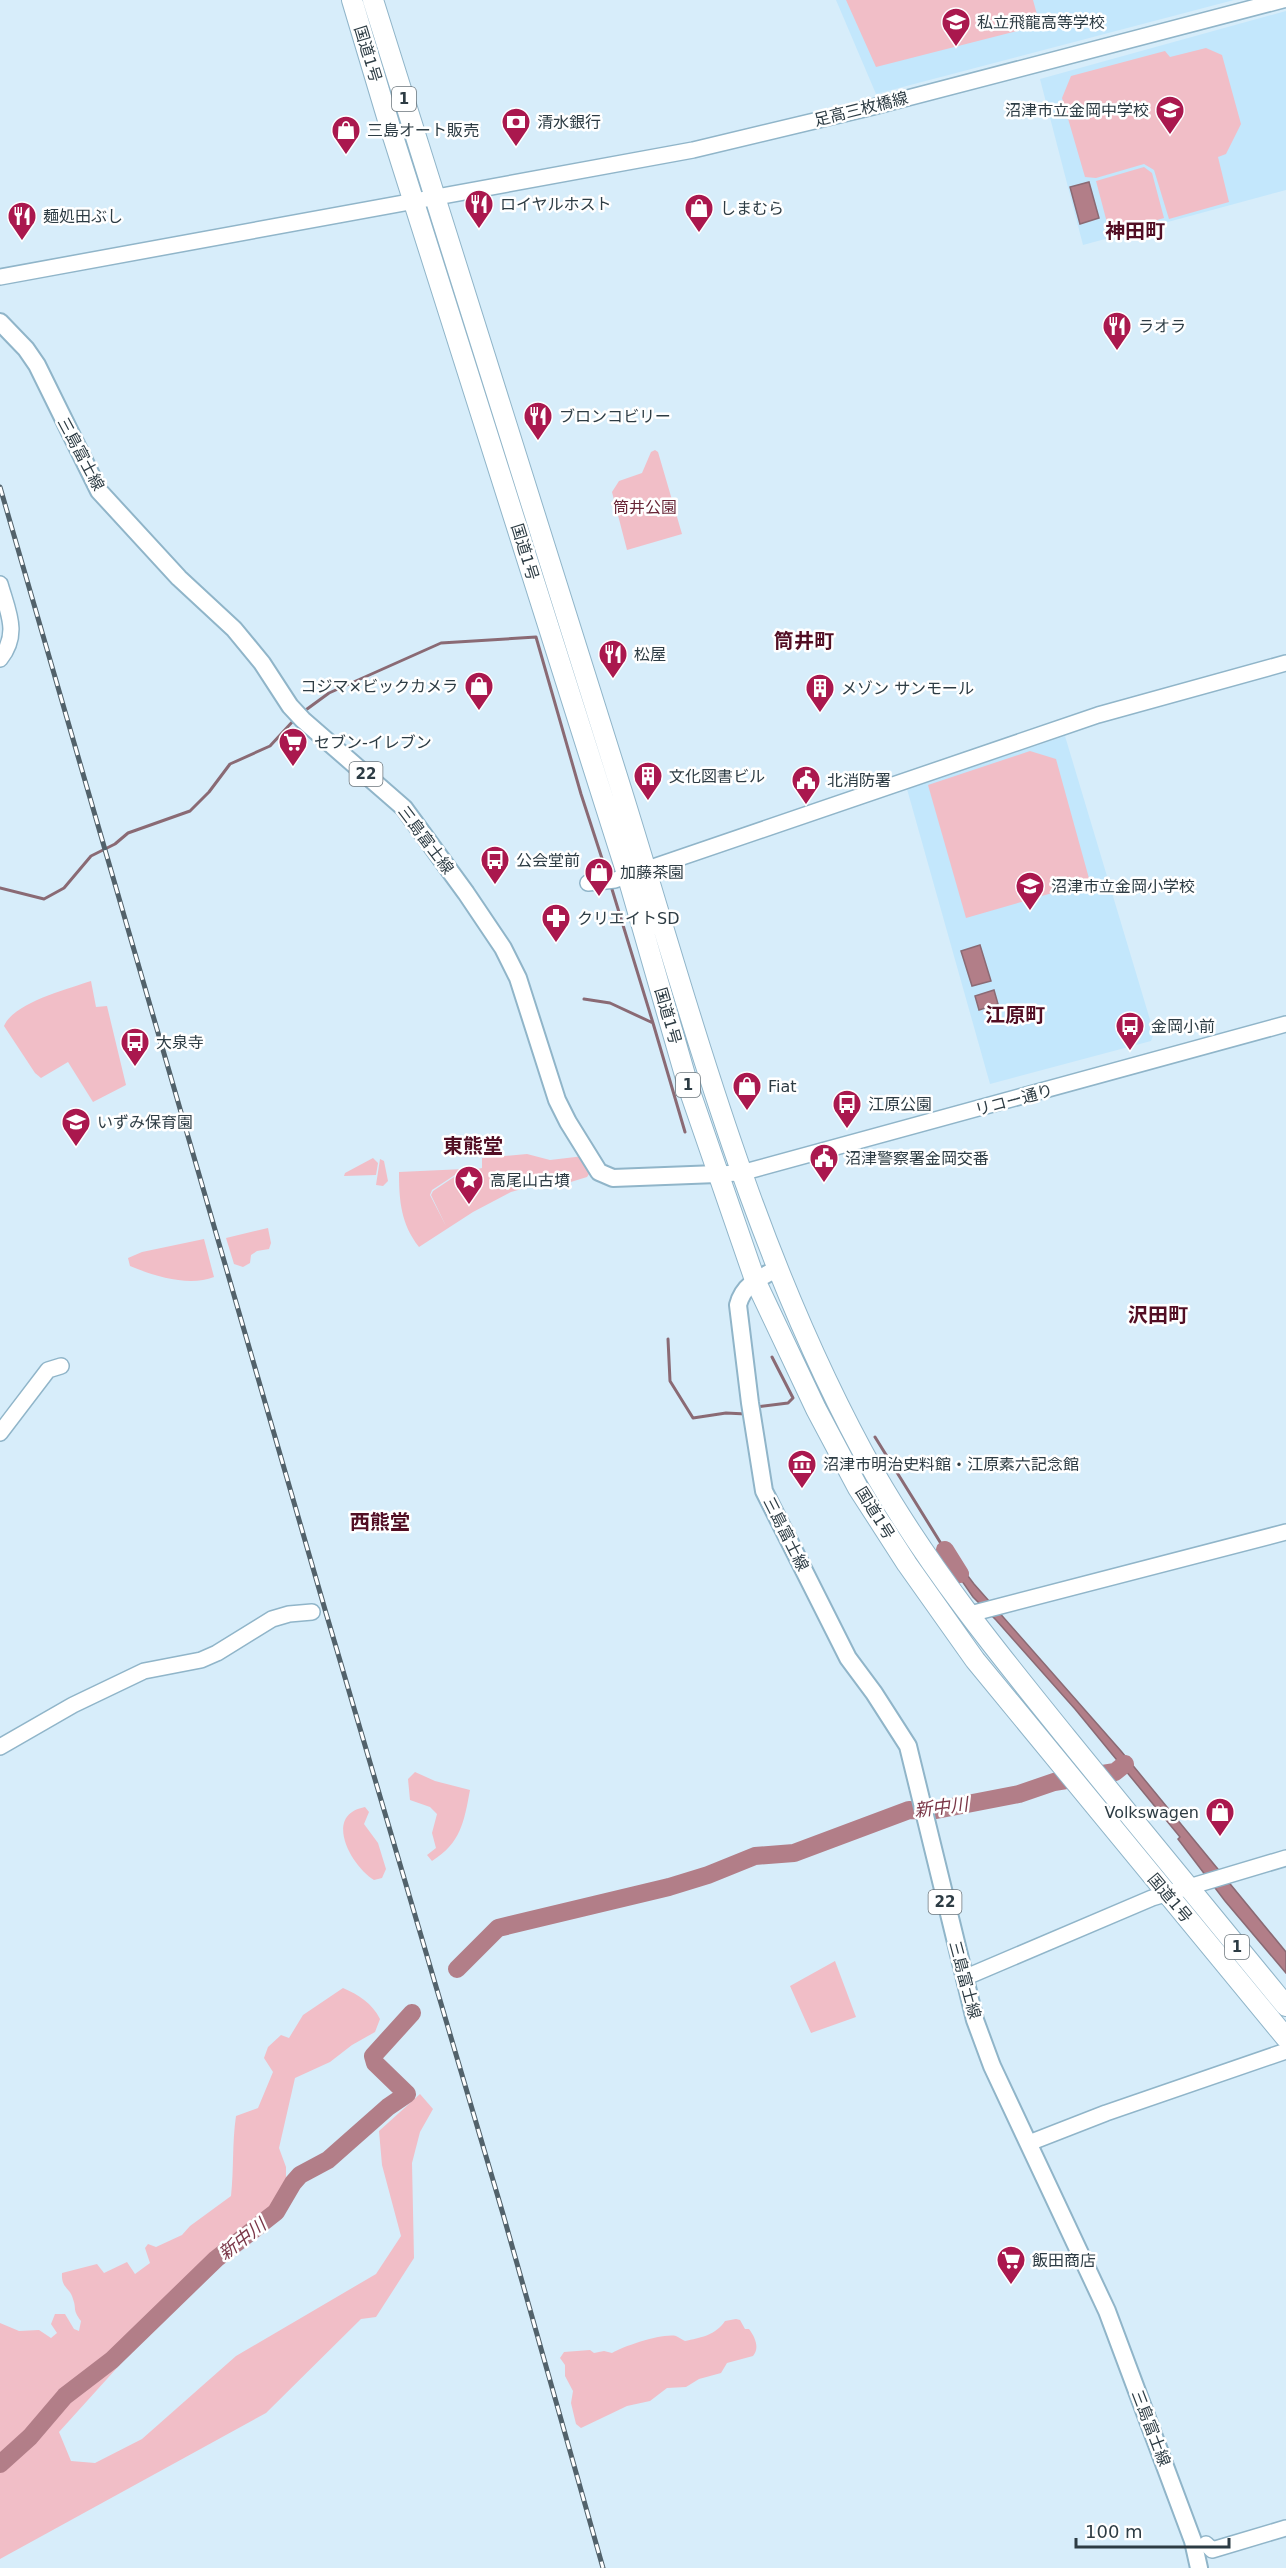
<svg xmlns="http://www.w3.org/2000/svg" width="1286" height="2568" font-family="'DejaVu Sans','Noto Sans JP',sans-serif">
<rect width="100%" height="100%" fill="#d7edfa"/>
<!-- built -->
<path fill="#c3e7fc" d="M836 0H1234L876 94Z
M1286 11V190L1083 245 1040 79Z
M1065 736 1154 1033 1151 1041 990 1084 907 789Z"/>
<!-- green -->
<path fill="#f1bec7" d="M846 0H1033L1040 25 876 67Z
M1206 48 1222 55 1241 124 1226 154 1218 157 1229 202 1169 219 1154 170 1144 164 1096 178 1085 177 1062 98 1071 76 1165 51 1170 57Z
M1144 167 1152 173 1164 218 1110 234 1096 181Z
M655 450 658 452 682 534 627 550 612 492 619 481 642 473 651 452Z
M1030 751 1056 759 1090 882 966 918 928 785Z
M91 981 96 1007 107 1006 126 1085 93 1102 68 1062 41 1078 35 1073 4 1026C13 1003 68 989 91 981Z
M527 1154 550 1160 584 1156 589 1174 587 1177 561 1185 532 1186 511 1192 473 1212 419 1247C401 1224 399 1201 399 1172L464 1169 432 1190 430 1195 446 1226 431 1195 433 1191 466 1169 473 1170 482 1168V1158Z
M373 1158 378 1163 376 1175 344 1176 345 1173Z
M380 1159 384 1161 388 1181 383 1186 376 1185Z
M268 1228 271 1243 269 1249 257 1251 251 1255 250 1263 243 1267 234 1264 226 1238Z
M204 1239 214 1277C189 1287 154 1276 130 1266L128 1258 142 1252Z
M415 1772 435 1781 470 1790C464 1822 461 1843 432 1861L427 1855 436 1848 432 1833 437 1814 430 1807 410 1800 408 1779Z
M365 1807 369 1812 364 1824 378 1843 386 1869 382 1878 374 1880C352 1867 322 1815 365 1807Z
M835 1961 856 2017 811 2033 790 1986Z
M343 1988C359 1995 372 2003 380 2019L375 2032 352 2045 330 2062 295 2078 279 2148 286 2167V2194L280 2212 259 2234 172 2307 59 2432 71 2461 95 2463 142 2439 236 2356 376 2274 401 2236 382 2165 379 2131 420 2094 433 2109 420 2132 412 2163 414 2258 376 2317 361 2319 266 2413 0 2559V2323L19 2331 39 2330 51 2338 57 2333 51 2324 55 2314H65L74 2329 79 2331 81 2321C72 2309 77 2310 73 2299 70 2287 61 2289 62 2273L97 2264 104 2273 127 2262 135 2274 150 2263 145 2248 148 2244 156 2247 182 2235 190 2226 231 2196C234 2169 232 2143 236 2116L258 2108 273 2072 264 2058 268 2047 281 2035 289 2038 303 2015Z
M736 2319 740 2320 745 2329H749C755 2337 760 2348 753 2356L727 2363 721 2373 699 2379 686 2387 667 2388 650 2401 627 2406 581 2428 576 2424 571 2403 573 2391 565 2376V2365L560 2358 564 2352 590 2350 594 2353 604 2351 612 2353C624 2346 663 2333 676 2336 678 2337 683 2340 685 2341 700 2338 716 2335 725 2321Z"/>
<!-- water -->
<path fill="#b27e88" stroke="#8a6a74" stroke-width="1.5" d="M1089 182 1099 218 1080 224 1070 187Z
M980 945 991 981 972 986 961 951Z
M994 990 998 1004 979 1010 975 996Z
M949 1551 974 1584 1121 1751 1286 1952V1973L1225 1901 1178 1839 1180 1837 1075 1709 996 1620 973 1597 946 1558Z"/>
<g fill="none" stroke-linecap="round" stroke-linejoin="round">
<!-- stream -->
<path stroke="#8a6a74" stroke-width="3" d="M303 712 329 693 441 643 536 637 581 794 608 877
M611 886 653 1023
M0 888 44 899 64 888 91 856 115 844 128 833 190 811 209 792 230 764 270 746 294 720
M584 999 610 1003 653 1023 685 1132
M668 1339 670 1381 693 1418 726 1413 746 1414
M756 1407 788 1403 793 1398 772 1357
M875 1437 945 1550"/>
<!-- river -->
<path stroke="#b27e88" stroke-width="18" d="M945 1550 960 1574
M457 1969 498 1928 669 1887 708 1875 755 1856 794 1853 909 1810 931 1811 1019 1794 1054 1782 1115 1772 1125 1764
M0 2464 30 2437 65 2396 112 2360 216 2259 276 2212 293 2183 300 2175 328 2160 388 2107 407 2094 375 2063 373 2056 412 2013"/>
<!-- secondary casing -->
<g stroke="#90b5c9" stroke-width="18">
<path id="secondary" d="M0 277 693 150 873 107 1283 0
M0 584C8 612 20 634 0 659
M588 883 615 880 1098 715 1286 663
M717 1174 741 1173 1286 1024
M0 1433 48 1370 61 1366
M970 1614 1286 1532
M0 1747 73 1705 144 1671 201 1660 217 1653 272 1619 289 1614 312 1612
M964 1978 1152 1898 1286 1858
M1029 2143 1106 2113 1286 2051
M1206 2544 1212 2550 1286 2528"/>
</g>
<!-- primary casing -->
<g stroke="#90b5c9" stroke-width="20">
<path id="primary" d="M0 322 26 349 37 365 99 491 179 578 234 629 262 663 290 706 303 720 404 808 466 893 503 948 518 978 557 1100 568 1122 599 1172 613 1178 717 1174
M777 1269C759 1278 743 1285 738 1305L750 1403 764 1491 848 1658 874 1693 908 1746 975 2020 992 2066 1107 2311 1193 2541 1199 2568"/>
</g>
<!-- highway casing -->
<g stroke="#90b5c9" stroke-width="22">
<path id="highway" d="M352 0 390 127 627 874 689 1089 755 1280 816 1409 858 1488 907 1564 975 1660 1286 2038
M373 0C454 265 540 528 622 792 694 1024 755 1261 875 1474 929 1568 998 1653 1066 1737 1139 1827 1213 1917 1286 2006"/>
</g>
<!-- secondary -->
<use href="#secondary" stroke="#fff" stroke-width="15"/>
<!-- primary -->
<use href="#primary" stroke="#fff" stroke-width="16"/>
<!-- highway -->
<use href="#highway" stroke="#fff" stroke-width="20"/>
<!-- rail casing -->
<g stroke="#52626b" stroke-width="5">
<path id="rail" d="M0 487 326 1613 503 2214 603 2568"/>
</g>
<!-- rail -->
<use href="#rail" stroke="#fff" stroke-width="3" stroke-dasharray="9" stroke-linecap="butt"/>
</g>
<!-- icons -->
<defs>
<g id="school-pin" transform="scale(1.5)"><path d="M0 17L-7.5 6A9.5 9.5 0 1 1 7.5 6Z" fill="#aa184e" stroke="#fff"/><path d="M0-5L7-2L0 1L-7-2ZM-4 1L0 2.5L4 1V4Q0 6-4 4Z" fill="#fff"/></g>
<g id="bank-pin" transform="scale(1.5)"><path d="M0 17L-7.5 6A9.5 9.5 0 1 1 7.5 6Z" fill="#aa184e" stroke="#fff"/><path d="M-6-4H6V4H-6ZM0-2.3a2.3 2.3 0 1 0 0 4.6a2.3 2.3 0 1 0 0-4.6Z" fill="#fff"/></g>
<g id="shop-pin" transform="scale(1.5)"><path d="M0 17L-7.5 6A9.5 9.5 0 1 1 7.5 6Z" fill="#aa184e" stroke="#fff"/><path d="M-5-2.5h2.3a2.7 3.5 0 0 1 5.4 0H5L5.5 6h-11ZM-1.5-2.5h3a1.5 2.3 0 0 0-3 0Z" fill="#fff"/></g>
<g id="restaurant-pin" transform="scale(1.5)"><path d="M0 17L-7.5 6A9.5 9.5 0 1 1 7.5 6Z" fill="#aa184e" stroke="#fff"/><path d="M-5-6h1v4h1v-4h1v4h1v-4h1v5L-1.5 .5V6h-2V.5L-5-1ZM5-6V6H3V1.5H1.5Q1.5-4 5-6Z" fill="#fff"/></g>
<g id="building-pin" transform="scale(1.5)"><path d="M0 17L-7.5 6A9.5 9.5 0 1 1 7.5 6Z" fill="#aa184e" stroke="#fff"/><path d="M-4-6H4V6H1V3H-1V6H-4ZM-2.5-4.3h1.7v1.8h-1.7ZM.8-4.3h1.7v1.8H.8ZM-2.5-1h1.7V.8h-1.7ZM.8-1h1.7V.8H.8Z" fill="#fff"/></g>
<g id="supermarket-pin" transform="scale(1.5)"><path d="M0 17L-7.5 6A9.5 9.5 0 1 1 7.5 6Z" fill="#aa184e" stroke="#fff"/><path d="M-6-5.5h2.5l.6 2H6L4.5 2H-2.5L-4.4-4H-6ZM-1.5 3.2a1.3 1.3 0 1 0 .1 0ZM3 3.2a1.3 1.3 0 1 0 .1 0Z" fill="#fff"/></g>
<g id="civic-pin" transform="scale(1.5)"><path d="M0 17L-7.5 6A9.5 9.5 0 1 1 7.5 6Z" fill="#aa184e" stroke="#fff"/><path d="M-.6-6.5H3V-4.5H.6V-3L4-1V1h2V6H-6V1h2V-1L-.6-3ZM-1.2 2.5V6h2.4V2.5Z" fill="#fff"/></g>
<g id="bus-pin" transform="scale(1.5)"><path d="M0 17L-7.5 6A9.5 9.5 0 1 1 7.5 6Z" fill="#aa184e" stroke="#fff"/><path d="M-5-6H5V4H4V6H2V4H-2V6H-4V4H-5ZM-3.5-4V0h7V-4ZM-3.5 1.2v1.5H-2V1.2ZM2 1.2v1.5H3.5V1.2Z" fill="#fff"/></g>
<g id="pharmacy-pin" transform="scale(1.5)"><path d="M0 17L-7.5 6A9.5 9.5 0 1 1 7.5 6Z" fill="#aa184e" stroke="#fff"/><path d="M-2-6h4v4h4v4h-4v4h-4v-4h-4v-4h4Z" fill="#fff"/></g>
<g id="sight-pin" transform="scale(1.5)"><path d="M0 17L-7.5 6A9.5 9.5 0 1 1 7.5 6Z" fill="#aa184e" stroke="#fff"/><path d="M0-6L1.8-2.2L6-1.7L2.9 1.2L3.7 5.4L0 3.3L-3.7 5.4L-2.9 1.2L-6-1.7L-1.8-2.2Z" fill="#fff"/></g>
<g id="museum-pin" transform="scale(1.5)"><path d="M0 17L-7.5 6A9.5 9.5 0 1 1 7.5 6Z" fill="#aa184e" stroke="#fff"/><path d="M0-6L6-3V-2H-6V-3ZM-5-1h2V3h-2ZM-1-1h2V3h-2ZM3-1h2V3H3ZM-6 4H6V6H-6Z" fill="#fff"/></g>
</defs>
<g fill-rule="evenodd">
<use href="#school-pin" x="956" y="22"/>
<use href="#school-pin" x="1170" y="110"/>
<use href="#bank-pin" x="516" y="122"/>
<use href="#shop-pin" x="346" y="130"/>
<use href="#restaurant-pin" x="479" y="204"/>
<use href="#shop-pin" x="699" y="208"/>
<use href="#restaurant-pin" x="22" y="216"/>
<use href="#restaurant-pin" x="1117" y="326"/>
<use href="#restaurant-pin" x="538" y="416"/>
<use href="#restaurant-pin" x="613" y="654"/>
<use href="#shop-pin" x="479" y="686"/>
<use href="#building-pin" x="820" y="688"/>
<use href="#supermarket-pin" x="293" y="742"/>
<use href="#building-pin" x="648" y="776"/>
<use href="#civic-pin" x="806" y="780"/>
<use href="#bus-pin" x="495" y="860"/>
<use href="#shop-pin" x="599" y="872"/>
<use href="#school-pin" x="1030" y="886"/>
<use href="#pharmacy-pin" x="556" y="918"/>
<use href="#bus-pin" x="1130" y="1026"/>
<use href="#bus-pin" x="135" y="1042"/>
<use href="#shop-pin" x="747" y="1086"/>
<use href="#bus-pin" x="847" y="1104"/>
<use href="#school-pin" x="76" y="1122"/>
<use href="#civic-pin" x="824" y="1158"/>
<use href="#sight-pin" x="469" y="1180"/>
<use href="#museum-pin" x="802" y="1464"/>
<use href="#shop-pin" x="1220" y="1812"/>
<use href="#supermarket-pin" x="1011" y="2260"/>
</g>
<g text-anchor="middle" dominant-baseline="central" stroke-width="5" stroke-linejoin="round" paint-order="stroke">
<!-- shield labels -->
<g fill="#fff" stroke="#6c767c" stroke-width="1.5">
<rect x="392" y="87" width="24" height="24" rx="4.5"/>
<rect x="349.5" y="762" width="33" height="24" rx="4.5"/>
<rect x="676" y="1073" width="24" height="24" rx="4.5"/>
<rect x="928.5" y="1890" width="33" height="24" rx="4.5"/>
<rect x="1225" y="1935" width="24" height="24" rx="4.5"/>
</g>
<g font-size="15" font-weight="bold" fill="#2d3c44">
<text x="404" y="99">1</text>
<text x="366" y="774">22</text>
<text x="688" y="1085">1</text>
<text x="945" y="1902">22</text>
<text x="1237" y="1947">1</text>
</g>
<!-- poi labels -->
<g font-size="16" fill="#2d3c44" stroke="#fff" text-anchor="start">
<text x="977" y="22">私立飛龍高等学校</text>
<text x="1149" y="110" text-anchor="end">沼津市立金岡中学校</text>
<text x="537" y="122">清水銀行</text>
<text x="367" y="130">三島オート販売</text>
<text x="500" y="204">ロイヤルホスト</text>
<text x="720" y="208">しまむら</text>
<text x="43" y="216">麺処田ぶし</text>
<text x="1138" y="326">ラオラ</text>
<text x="559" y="416">ブロンコビリー</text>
<text x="634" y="654">松屋</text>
<text x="458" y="686" text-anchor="end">コジマ×ビックカメラ</text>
<text x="841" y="688">メゾン サンモール</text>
<text x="314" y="742">セブン-イレブン</text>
<text x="669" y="776">文化図書ビル</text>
<text x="827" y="780">北消防署</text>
<text x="516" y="860">公会堂前</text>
<text x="620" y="872">加藤茶園</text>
<text x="1051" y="886">沼津市立金岡小学校</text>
<text x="577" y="918">クリエイトSD</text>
<text x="1151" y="1026">金岡小前</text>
<text x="156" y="1042">大泉寺</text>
<text x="768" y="1086">Fiat</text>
<text x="868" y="1104">江原公園</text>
<text x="97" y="1122">いずみ保育園</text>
<text x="845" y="1158">沼津警察署金岡交番</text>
<text x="490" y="1180">高尾山古墳</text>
<text x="823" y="1464">沼津市明治史料館・江原素六記念館</text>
<text x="1199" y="1812" text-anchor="end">Volkswagen</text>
<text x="1032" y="2260">飯田商店</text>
</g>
<!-- street labels -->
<g font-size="16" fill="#2d3c44" stroke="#fff">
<text transform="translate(368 54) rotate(73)">国道1号</text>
<text transform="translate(861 109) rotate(-14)">足高三枚橋線</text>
<text transform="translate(81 454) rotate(62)">三島富士線</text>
<text transform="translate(525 552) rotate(73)">国道1号</text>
<text transform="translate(426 840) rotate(53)">三島富士線</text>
<text transform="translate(668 1016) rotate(74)">国道1号</text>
<text transform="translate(1014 1100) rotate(-15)">リコー通り</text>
<text transform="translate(875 1513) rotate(58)">国道1号</text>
<text transform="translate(786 1534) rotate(63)">三島富士線</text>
<text transform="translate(1170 1898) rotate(50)">国道1号</text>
<text transform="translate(965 1980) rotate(75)">三島富士線</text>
<text transform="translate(1151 2428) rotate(69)">三島富士線</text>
</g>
<!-- park labels -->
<g font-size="16" fill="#692738" stroke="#fff">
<text x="645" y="507">筒井公園</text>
</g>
<!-- water labels -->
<g font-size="18" font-style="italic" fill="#7a3647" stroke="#fff">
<text transform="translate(941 1807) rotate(-7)">新中川</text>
<text transform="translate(242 2239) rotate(-38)">新中川</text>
</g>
<!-- quarter labels -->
<g font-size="20" font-weight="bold" fill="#520e24" stroke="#fff">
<text x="1135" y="231">神田町</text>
<text x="804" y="641">筒井町</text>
<text x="1015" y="1015">江原町</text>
<text x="473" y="1146">東熊堂</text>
<text x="1158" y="1315">沢田町</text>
<text x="380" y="1522">西熊堂</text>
</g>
</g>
<!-- scale -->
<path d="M1076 2538v9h153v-9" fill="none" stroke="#2d3c44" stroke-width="3"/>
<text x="1085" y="2538" font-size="18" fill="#2d3c44" stroke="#ffffff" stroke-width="4.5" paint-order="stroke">100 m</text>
</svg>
